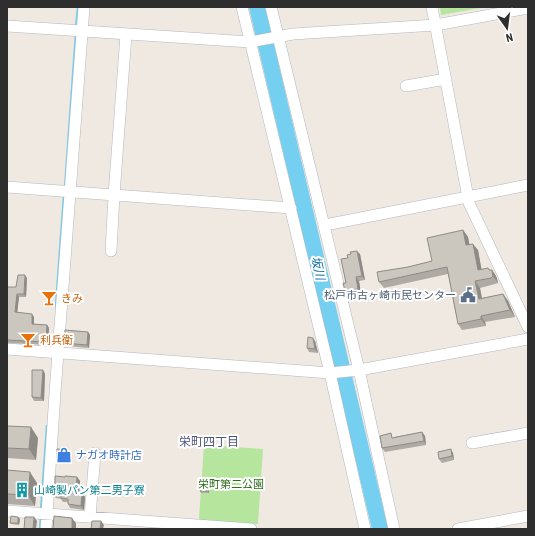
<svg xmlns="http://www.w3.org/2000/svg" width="535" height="536" font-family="'Roboto Condensed','Noto Sans JP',sans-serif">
<rect width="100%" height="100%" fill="#efe9e1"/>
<!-- green -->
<path fill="#b6e59e" d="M440 7H486L441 15Z
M204 445 263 449 258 524 200 520 199 518Z"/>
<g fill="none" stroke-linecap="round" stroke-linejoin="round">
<!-- stream -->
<path stroke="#75cff0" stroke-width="2.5" d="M76 28 78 7
M65 188 76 33
M56 306 64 195
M41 511 47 426
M40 529 41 516"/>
<!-- river -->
<path stroke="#75cff0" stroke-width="16" d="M257 7 380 529"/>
<!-- minor casing -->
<g stroke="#b4b7c1" stroke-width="12">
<path id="minor" d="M242 7 330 373 365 529
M271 7 359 370 394 529
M432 7 469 203 528 327
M7 26 250 42 293 34 436 25 528 8
M406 86 446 79
M7 187 291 208
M325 225 528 185
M111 251 114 195 126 35
M7 349 330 373 359 370 528 339
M472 443 528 433
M7 511 251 529
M90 517 95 453
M46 529 55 393 84 7
M458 529 528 516"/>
</g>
<!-- minor -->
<use href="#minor" stroke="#fff" stroke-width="11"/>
</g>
<!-- wall -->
<path fill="#afaba4" d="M463 230 468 237 469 245 478 250 481 269 492 270 497 278 498 283 495 284 480 288 482 298 503 294 508 301 515 317 485 322 486 326 462 330 458 324 448 274 384 288 379 282 408 267 432 261Z
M360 254 365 280 359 281 361 293 348 295 345 291 348 258Z
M27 278 26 297H19L17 312 34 317V324L47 325 49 328 48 345 7 343V287H16Z
M88 332 90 335 89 348 66 346 64 343Z
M315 341 318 353 309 352 307 348Z
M43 370 45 374 44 401H34L32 397Z
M7 426 38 438 36 460 7 458Z
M422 432 425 436 426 445 385 452 382 448 394 437Z
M69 452V460L58 459 57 458Z
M453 453 454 460 442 463 439 459Z
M7 470 37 483 35 506 7 504Z
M77 477 80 481 79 493 85 497 84 510 70 508 68 504V502H63L61 499 56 498 53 495Z
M208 482 209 484V493H201L200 491Z
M20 519 19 525 11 524 10 523Z"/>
<!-- shaded-wall -->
<path fill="#8e8b86" d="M463 230 468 237 471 252 466 245Z
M473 244 478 250 483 277 478 270Z
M357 251 360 254 365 280 362 276Z
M492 270 496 276 498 283 493 276Z
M25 275 27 278 26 297 24 294Z
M356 277 359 281 361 293 358 289Z
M475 281 480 288 483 305 479 299Z
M17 294 19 297 17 315 15 312Z
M503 294 508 301 515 317 510 310Z
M32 314 34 317V327L32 324Z
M481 316 485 322 486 326 481 319Z
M47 325 49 328 48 345 46 342Z
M88 332 90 335 89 348 87 345Z
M313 338 315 341 318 353 315 349Z
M43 370 45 374 44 401 41 398Z
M31 427 38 438 36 460 29 449Z
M422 432 425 436 426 445 424 441Z
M451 449 453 453 454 460 452 456Z
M68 450 69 452V460L67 458Z
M30 472 37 483 35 506 28 495Z
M77 477 80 481 79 496 76 492Z
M208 482 209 484V493L207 491Z
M82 493 85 497 84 510 81 506Z
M18 517 20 519 19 525 18 523Z
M34 517 37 521 36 529H33Z
M72 518 76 523V529H72Z
M101 521 104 525 103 529H100Z"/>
<!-- building -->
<path fill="#cbc7bf" stroke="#8e8b86" d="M463 230 466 245 473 244 478 270 488 268 489 270H492V272L493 276 491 278 475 281 479 299 503 294 510 310 481 316V319L458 324 447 267 379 282 377 272 408 267 432 261 427 238Z
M357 251 362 276 356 277 358 289 345 291 343 283H346L341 259 348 258 347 255 351 254 350 252Z
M18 275H25L24 294H17L15 312 32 314V324L47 325 46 342 7 340V287H16Z
M65 330 88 332 87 345 64 343Z
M308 337 313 338 315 349 307 348Z
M32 370H43L41 398 32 397Z
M7 426 31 427 29 449 7 448Z
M422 432 424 441 382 448 380 436 391 433 392 438Z
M57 449 68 450 67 458H57Z
M451 449 452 456 439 459 438 452Z
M7 470 30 472 28 495 7 494Z
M55 476 65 477V476L77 477 76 492 82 493 81 506 68 504V499L61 498V495H53V486L55 485Z
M200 481 208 482 207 491H200Z
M11 516 18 517V523H10Z
M54 516 72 518V529H53Z
M25 517H34L33 529H24Z
M92 521H101L100 529H91Z"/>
<!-- icons -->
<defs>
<g id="civic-bare" transform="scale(1.2)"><path d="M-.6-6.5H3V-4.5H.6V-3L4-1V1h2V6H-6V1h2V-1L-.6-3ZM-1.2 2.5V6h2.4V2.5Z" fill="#5c6f8a" stroke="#fff" stroke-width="2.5" paint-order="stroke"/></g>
<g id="bar-bare" transform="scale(1.2)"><path d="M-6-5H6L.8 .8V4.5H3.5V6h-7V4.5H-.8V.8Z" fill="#e8710a" stroke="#fff" stroke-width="2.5" paint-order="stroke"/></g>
<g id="shop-bare" transform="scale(1.2)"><path d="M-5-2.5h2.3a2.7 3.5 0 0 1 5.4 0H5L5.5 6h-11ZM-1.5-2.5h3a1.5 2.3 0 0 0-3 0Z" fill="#3f7fe0" stroke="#fff" stroke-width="2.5" paint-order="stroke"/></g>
<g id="building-bare" transform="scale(1.2)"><path d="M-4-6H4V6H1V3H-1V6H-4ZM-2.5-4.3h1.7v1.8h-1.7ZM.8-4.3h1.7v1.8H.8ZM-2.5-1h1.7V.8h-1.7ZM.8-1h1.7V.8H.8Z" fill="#0f9aa8" stroke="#fff" stroke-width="2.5" paint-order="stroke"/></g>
</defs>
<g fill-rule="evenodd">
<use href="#civic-bare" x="468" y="295"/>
<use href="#bar-bare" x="49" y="298"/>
<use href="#bar-bare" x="28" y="340"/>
<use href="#shop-bare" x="64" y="455"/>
<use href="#building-bare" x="22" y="490"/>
</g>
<g text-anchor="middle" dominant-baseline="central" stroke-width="4" stroke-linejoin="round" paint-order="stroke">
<!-- service labels -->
<g font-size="11" fill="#4e5e75" stroke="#fff" text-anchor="end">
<text x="456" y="295">松戸市古ヶ崎市民センター</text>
</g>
<!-- food labels -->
<g font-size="11" fill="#c56008" stroke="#fff" text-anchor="start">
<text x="61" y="298">きみ</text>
<text x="40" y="340">利兵衛</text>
</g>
<!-- shop labels -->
<g font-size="11" fill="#366cbe" stroke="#fff" text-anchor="start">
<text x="76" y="455">ナガオ時計店</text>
</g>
<!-- park labels -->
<g font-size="11" fill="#2c6e1b" stroke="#fff">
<text x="231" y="484">栄町第二公園</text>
</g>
<!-- culture labels -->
<g font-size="11" fill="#0d838f" stroke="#fff" text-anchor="start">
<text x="34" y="490">山崎製パン第二男子寮</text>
</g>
<!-- water labels -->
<g font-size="12" font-style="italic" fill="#0d6fa3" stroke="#fff">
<text transform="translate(318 268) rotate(77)">坂川</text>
</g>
<!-- neighbourhood labels -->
<g font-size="12" fill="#4d5680" stroke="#fff">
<text x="209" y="442">栄町四丁目</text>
</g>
</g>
<!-- border -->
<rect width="535" height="536" fill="none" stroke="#2e2e2e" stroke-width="16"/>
<!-- north arrow -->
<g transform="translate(507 28) rotate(166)" stroke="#ffffff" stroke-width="3" paint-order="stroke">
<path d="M0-3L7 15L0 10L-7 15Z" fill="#2e2e2e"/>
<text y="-6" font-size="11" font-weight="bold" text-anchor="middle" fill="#2e2e2e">N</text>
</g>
</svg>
